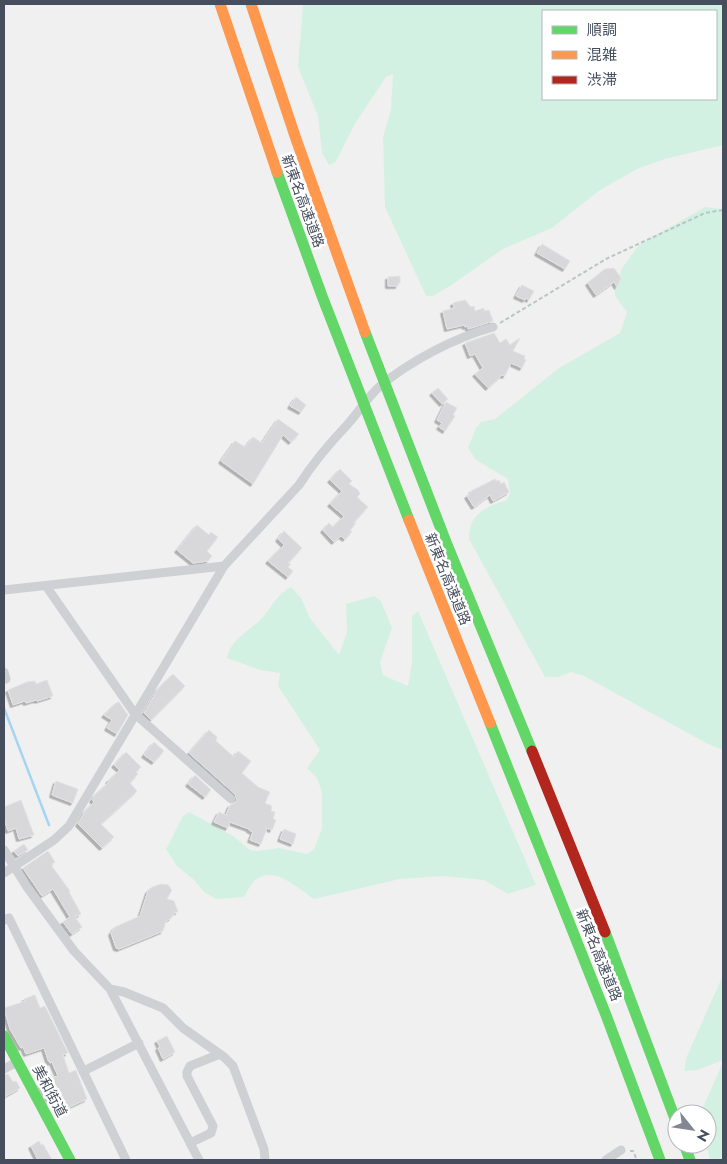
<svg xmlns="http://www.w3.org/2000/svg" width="727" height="1164" font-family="Jost,'Noto Sans JP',sans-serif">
<defs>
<filter id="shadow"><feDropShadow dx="-2.5" dy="2.5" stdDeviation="0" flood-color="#0004"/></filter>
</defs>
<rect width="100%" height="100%" fill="#f1f0f0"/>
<!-- green -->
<path fill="#d3f1e3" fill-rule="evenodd" d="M303 4H723V145L665 159 637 169 600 190 552 228 503 249 453 284 433 296H426L385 207 383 138 391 109 393 74 386 77 356 122 335 163 329 165 322 153 318 116 298 67ZM543 11H716V99H543Z
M705 207 723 209V750L706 743 584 676 571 672 558 677H545L469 539C469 513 486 507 507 500L510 493 508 479 476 460 468 448 476 428 481 422 495 419 559 368 620 333 627 312 615 296V289L622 268 639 245Z
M291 587 301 598 310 618 339 655 347 632 346 604 374 596 381 601 392 628 380 662 383 675 408 686 412 662V616L418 611 536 885 508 894 484 880 442 876 400 879 314 899C299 889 276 867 258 878 252 881 248 891 244 897L216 899 204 892 194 880 177 866 166 849 183 816 189 812 233 836 250 850 257 851 279 848 307 854 314 849 322 829V792L317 778 307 768 320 750 278 686 280 673 260 670 227 658C230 640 249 631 261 619 271 609 277 593 291 587Z
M723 975V1060L697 1070 684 1071 687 1056Z
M723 1062V1160H710L706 1144H707V1114H700Z"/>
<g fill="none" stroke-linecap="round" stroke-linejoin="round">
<!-- stream -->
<path stroke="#a5d5f1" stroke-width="2.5" d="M4 708 49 825"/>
</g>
<!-- building -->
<path fill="#d8d8db" stroke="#e2e2e3" filter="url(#shadow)" d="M542 244 570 261 565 269 537 253Z
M614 268 621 278 617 287 614 282 596 295 588 283 590 281 605 269Z
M400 276V283H398V286H388V277Z
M522 285 534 291 529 300 526 298 525 300 516 296Z
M465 300 471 307 474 306 475 311 484 308V311L489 310 493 321 468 329V326L465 327 464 325 447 329 443 311 454 308 453 303Z
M494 333 500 343 506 339 510 345 520 338 513 351 525 356 524 359 526 360 522 368 511 363 505 376 502 375 488 388 475 374 483 368 475 354 470 356 465 343Z
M438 388 448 399 442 404 432 393Z
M296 397 306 405 301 412 290 406Z
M446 402 457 408 453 415 455 416 445 431 439 427 442 423 437 420Z
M278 419 299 434 291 442 283 435 253 484 221 461 235 441 245 447 253 437 262 443Z
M340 469 352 481 349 484 358 490 360 494 357 497 368 507 354 522 356 523 350 530 352 532 345 539 341 536 334 542 323 530 329 523 333 527 344 516 330 504 342 491 330 480Z
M495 479 496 481 499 480 501 484 504 482 509 492 493 501 490 495 474 507 467 496 472 492 471 491Z
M197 525 209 535 211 532 218 537 207 551 212 556 208 561 193 563 177 550Z
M284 531 302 548 288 563 291 564 288 567 293 571 288 577 268 561 284 545 278 539Z
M173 674 185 686 151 720 144 713 158 689Z
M47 680 53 696 37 701 36 700 26 703 25 701 13 705 8 690 27 682 35 681 36 684Z
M119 702 128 715 117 734 107 728 112 720 104 715 116 703Z
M209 730 217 737 216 741 234 757 238 751 251 761 242 773 258 787 270 792 265 803 272 806 271 811 275 812 273 819 276 820 272 830 267 828 261 844 250 840 253 832 249 830V829L230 822 228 828 214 822 219 812 226 815 230 805 235 803 237 800 235 794 189 753Z
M154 742 164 751 154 762 144 755Z
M126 752 141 767 136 772 138 774 130 783 137 791 101 824 114 837 102 848 78 824 85 811 94 802 92 800 95 795 109 782 108 781 120 770 114 765Z
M195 775 211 790 205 797 188 784Z
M56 781 78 789 73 803 52 795Z
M21 800 34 835 19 839 16 828 8 831 4 819V807Z
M284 829 296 834 293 844 280 839Z
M24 844 28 850 18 856 14 851Z
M48 851 55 862 51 865 70 891 69 892 81 914 75 917 82 927 72 934 63 922 70 917 53 889 42 896 23 868Z
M161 884 168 885 172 890 167 899 174 901 178 912H175L171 918 166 921 163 931 119 949 116 948 111 933 115 927 140 916 148 891 152 887Z
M35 995 40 1008 45 1006 68 1053 63 1055 69 1073 76 1070 87 1099 63 1110 58 1098 50 1102 40 1083 58 1076 52 1062 50 1063 48 1060 44 1048 26 1054 23 1047 21 1048 10 1029 4 1008 20 1003 25 1001 24 999Z
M167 1036 175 1052 163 1059 158 1048 160 1047 157 1041Z
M8 1074 13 1082 16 1081 20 1088 4 1097V1075Z
M39 1141 41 1145 43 1144 52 1160H38L31 1146Z"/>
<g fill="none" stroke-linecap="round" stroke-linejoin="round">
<!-- path -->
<path stroke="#b9c6c4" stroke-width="2" stroke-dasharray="4 2.5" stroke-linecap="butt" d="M500 323 606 259 705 213 723 210
M630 1151H633L637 1160"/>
<!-- street -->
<path stroke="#ced0d4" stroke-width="9" d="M46 586 135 714 231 799
M4 590 224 566
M4 672 6 679
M4 850 27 887 74 951 110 989 199 1160
M4 873 54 840 69 826 224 566 299 485C313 463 329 444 347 425 358 413 367 398 379 387 410 361 454 338 493 327
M4 920 9 918 126 1160
M110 989 124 992 163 1008 183 1028 224 1057 233 1066 264 1149 265 1160
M4 1069 17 1062
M84 1071 139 1043
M190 1143 211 1133 213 1126 187 1076V1072L190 1066 220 1054
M606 1160 621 1150"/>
<!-- fast -->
<path stroke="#63d668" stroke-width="11" d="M277 172 322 296 409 520
M365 332 446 542 532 751
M490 723 606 1015 660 1160
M605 932 677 1124
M4 1036 70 1160
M684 1144 690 1160"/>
<!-- slow -->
<path stroke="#ff974d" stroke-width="11" d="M220 4 277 172
M251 4 296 139 365 332
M409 520 490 723"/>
<!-- jam -->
<path stroke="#b3261e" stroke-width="11" d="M532 751 605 932"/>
</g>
<g text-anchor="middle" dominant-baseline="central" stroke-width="5" stroke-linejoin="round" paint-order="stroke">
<!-- street labels -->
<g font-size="14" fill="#464e5e" stroke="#fff">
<text transform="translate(303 201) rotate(70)">新東名高速道路</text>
<text transform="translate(448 579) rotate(68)">新東名高速道路</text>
<text transform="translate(599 955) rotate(68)">新東名高速道路</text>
<text transform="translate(50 1091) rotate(62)">美和街道</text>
</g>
</g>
<!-- border -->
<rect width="727" height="1164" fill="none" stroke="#464e5e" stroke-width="10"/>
<!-- legend -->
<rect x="542" y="10" width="175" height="90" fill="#ffffff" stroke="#b5b8bf"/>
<rect x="552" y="26" width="25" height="8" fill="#63d668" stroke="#b5b8bf"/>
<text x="587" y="35" font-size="15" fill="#464e5e">順調</text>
<rect x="552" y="51" width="25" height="8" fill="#ff974d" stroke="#b5b8bf"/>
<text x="587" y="60" font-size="15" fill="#464e5e">混雑</text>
<rect x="552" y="76" width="25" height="8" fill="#b3261e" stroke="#b5b8bf"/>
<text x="587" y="85" font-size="15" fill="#464e5e">渋滞</text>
<!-- north arrow -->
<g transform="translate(692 1129) rotate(120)"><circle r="24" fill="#ffffff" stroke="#b5b8bf"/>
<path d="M0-4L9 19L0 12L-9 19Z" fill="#828791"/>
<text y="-8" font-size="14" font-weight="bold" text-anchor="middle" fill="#464e5e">N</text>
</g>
</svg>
